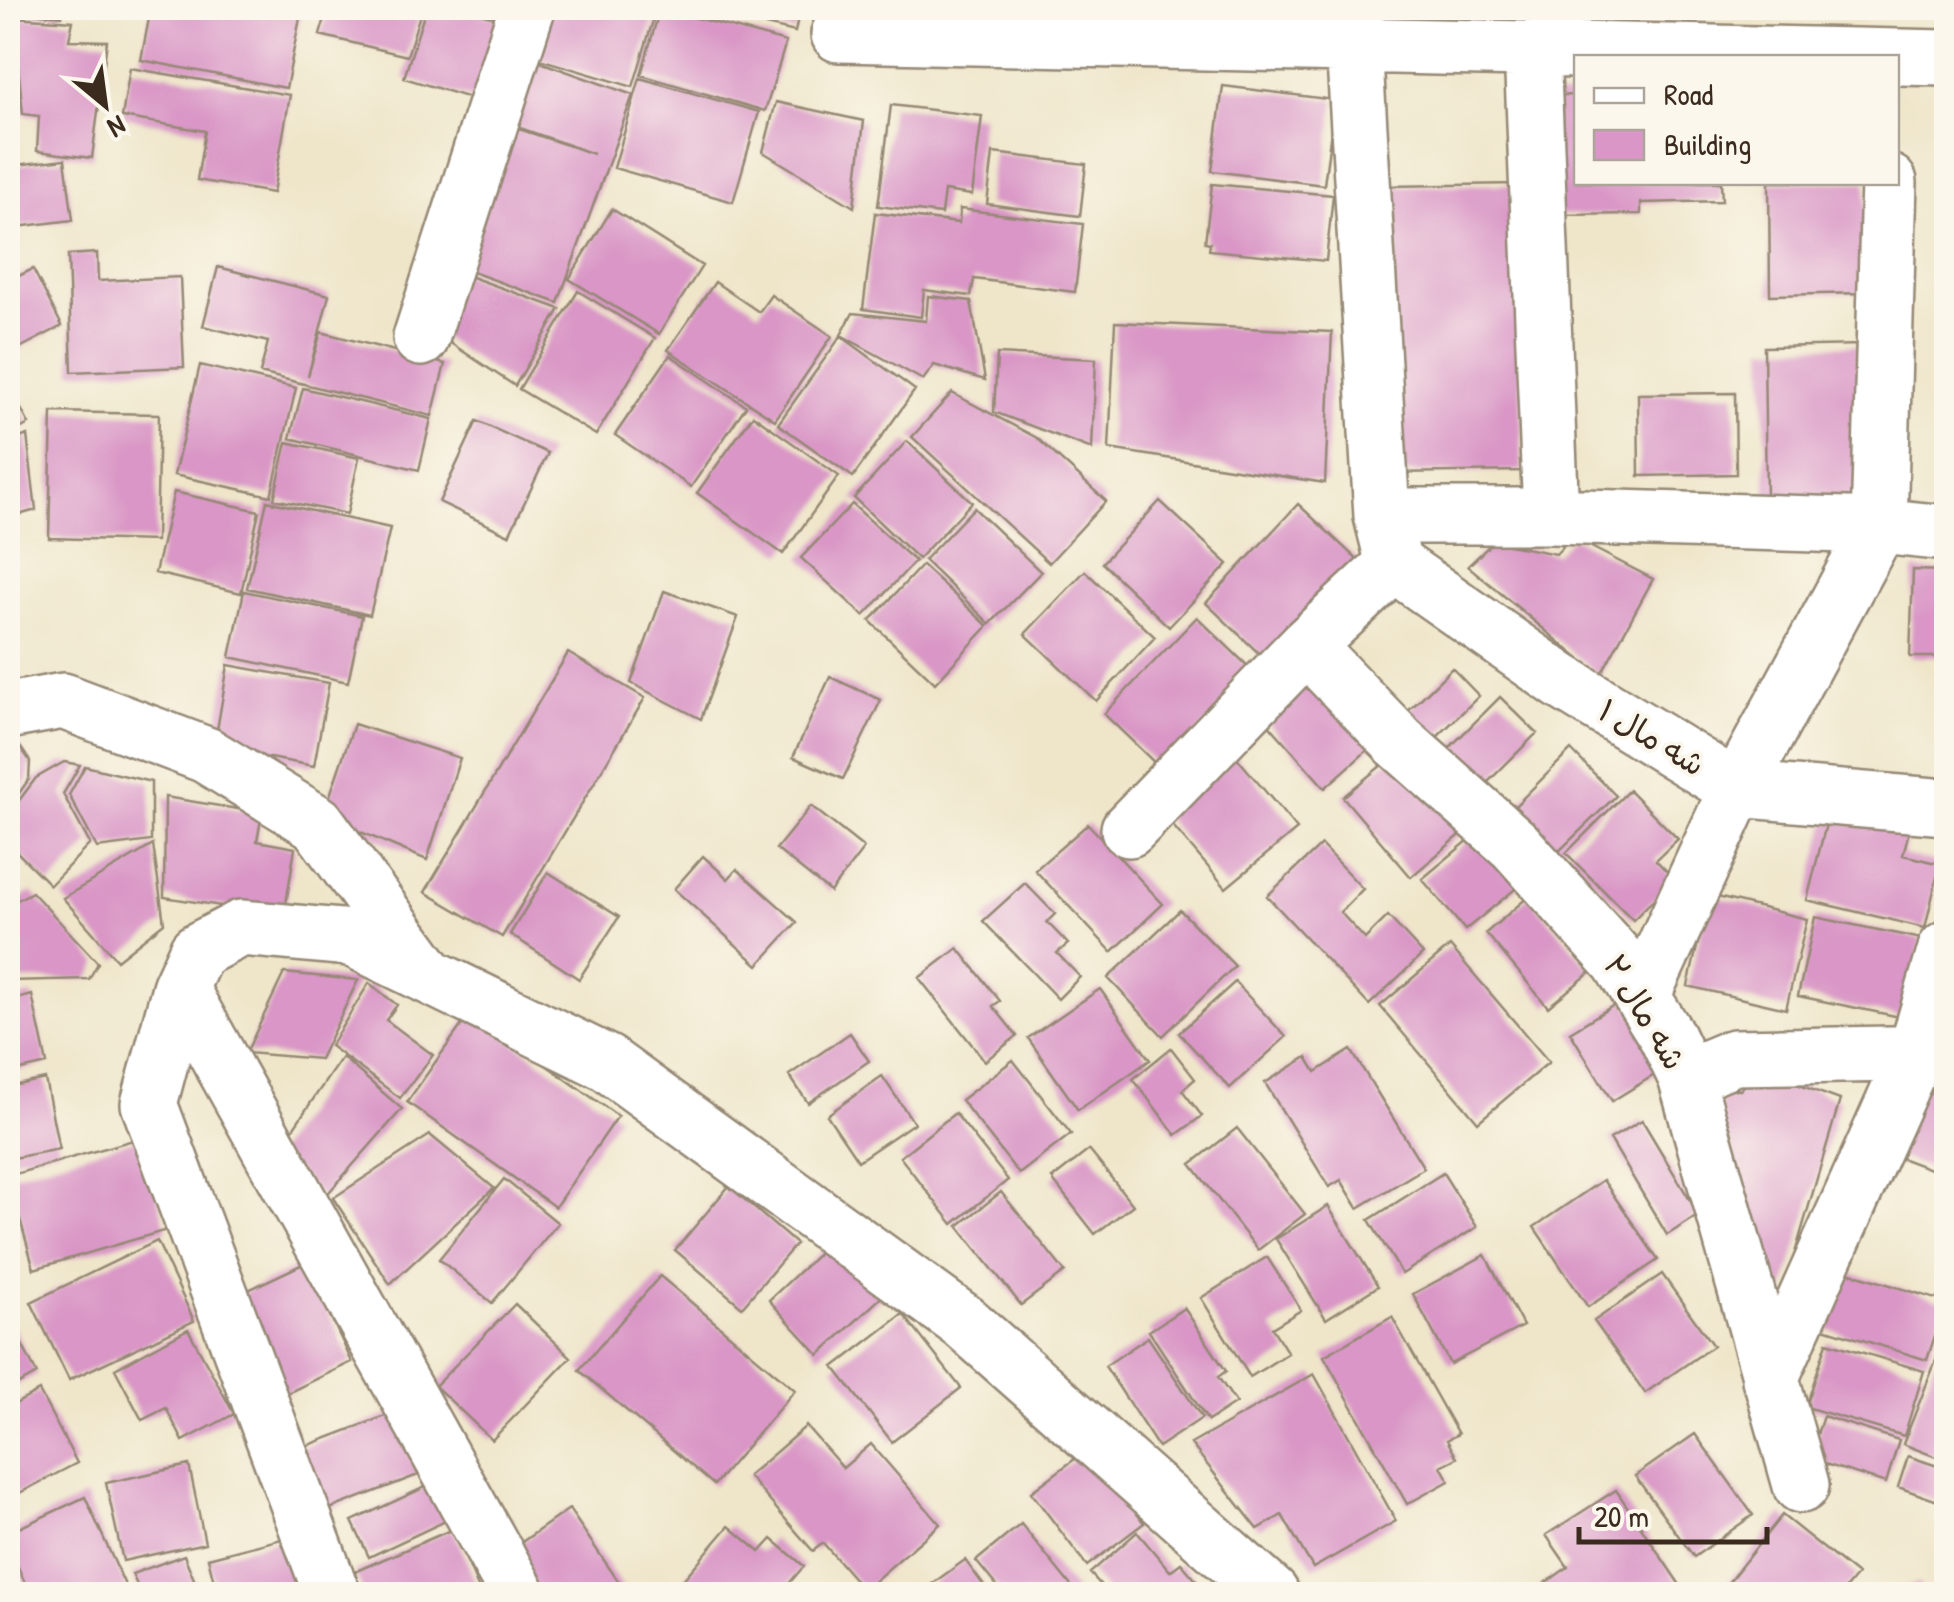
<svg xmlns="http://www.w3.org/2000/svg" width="1954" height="1602" font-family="'Patrick Hand','Playpen Sans Arabic',sans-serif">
<rect width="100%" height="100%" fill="#fbf7ec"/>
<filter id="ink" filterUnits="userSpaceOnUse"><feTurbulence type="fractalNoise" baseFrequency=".01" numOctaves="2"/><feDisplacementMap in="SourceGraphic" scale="20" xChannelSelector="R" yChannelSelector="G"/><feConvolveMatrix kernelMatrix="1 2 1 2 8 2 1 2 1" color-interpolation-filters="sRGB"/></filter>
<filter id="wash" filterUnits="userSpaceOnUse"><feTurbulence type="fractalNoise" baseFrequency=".0048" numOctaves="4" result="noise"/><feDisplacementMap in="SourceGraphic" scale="40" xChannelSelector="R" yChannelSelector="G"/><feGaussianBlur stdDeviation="2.25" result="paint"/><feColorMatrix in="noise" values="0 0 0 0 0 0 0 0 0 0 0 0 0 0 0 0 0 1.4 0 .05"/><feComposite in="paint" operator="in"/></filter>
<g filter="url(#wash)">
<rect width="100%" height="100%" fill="#efe6ca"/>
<g id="blocks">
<!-- building -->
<path fill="#d996c6" d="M8 8H63L62 16 8 11Z
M151 8H302L286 88 141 60Z
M328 8H422L407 56 320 35Z
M426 8H478L476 12 512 22 486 103 404 78Z
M543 8H623L654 17 633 87 529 56Z
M660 8 786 42 765 111 641 75Z
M694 8H800L795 32Z
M1873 8H1946V15L1873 14Z
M13 17 73 21 69 40 107 41 92 158 37 151 39 116 23 114Z
M8 55 17 115 8 116Z
M526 57 633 95 558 303 456 266 504 124 594 154 503 122Z
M130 68 290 95 273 193 197 180 205 131 122 117Z
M640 78 759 112 733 202 614 168Z
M1223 86 1335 100 1324 185 1212 171Z
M1576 95V182H1721L1722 201 1641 203V214L1553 215 1551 96Z
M776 102 864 121 854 207 763 152Z
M891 105 982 116 972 195 944 191 941 214 878 206Z
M993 153 1086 164 1080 216 987 204Z
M65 159 73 220 8 228V166Z
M1769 182H1866L1867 293 1770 295Z
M1212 184 1333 195 1326 261 1209 250 1210 243 1205 242Z
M1519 184 1522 471 1390 473 1386 186Z
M612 209 702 266 659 334 569 279Z
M960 209 1083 224 1075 292 974 279 971 296 924 290 921 317 863 309 875 213 959 223Z
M97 253 98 281 180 277 184 367 72 372 68 255Z
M218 267 329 295 308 376 321 332 445 364 432 416 260 373 268 342 203 326Z
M33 269 62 326 8 354V281Z
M455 271 560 309 515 386 434 332Z
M715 282 759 312 771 295 832 336 775 420 668 350Z
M578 291 655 338 596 435 519 389Z
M928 296 971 301 985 380 934 365 923 380 841 335 853 313 926 321Z
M1115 322 1332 332 1325 483 1109 449Z
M841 336 915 390 853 477 778 424Z
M1862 345 1864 498 1766 499 1764 347Z
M997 354 1096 359 1092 449 994 412Z
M670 355 746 406 691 487 615 435Z
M200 365 296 388 271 496 174 475Z
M8 384 29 424 8 435Z
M303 388 431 419 419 470 290 438Z
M952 393 1037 438 1106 501 1049 563 912 437Z
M1735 393 1736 474 1639 476 1638 394Z
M52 412 159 414 156 541 49 538Z
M753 415 839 476 783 554 697 493Z
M477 421 548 453 509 535 439 502Z
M27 435 36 510 8 518V443Z
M907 441 972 502 918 559 854 498Z
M287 442 359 458 347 514 274 499Z
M174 492 259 511 241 593 155 573Z
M267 501 390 528 370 615 247 588Z
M1160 501 1228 564 1169 627 1102 563Z
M852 504 915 561 864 616 801 558Z
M1298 504 1364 566 1271 665 1206 603Z
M974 508 1041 572 990 624 924 560Z
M1572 537 1653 579 1600 676 1468 566 1493 542 1556 554Z
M922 565 988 626 935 683 870 621Z
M1913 570 1946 571V657H1910Z
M1085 571 1155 637 1096 701 1025 634Z
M244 591 362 616 348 682 230 657Z
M664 591 738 617 701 719 631 683Z
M1197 617 1255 673 1162 770 1104 714Z
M568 653 645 698 502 937 425 892Z
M1312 663 1379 740 1325 788 1257 711Z
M228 665 329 683 314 766 214 748Z
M1452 668 1479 696 1423 751 1396 723Z
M830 677 881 700 843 779 793 757Z
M1500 697 1537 733 1472 798 1435 762Z
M354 724 460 758 427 860 323 816Z
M14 738 30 761 29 779 8 809V744Z
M1571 750 1616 796 1554 856 1509 812Z
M1399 751 1466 830 1411 877 1343 797Z
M1233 753 1297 829 1226 888 1162 813Z
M64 762 80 765 63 794 90 844 50 885 8 843V815L36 778Z
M85 766 151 782V841L97 848 69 795Z
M1629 790 1678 839 1656 860 1674 879 1633 920 1566 853Z
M165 797 262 813 257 841 295 848 284 916 164 897Z
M811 806 864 848 830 892 776 849Z
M1829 812 1909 831 1903 855 1940 864 1925 928 1807 900Z
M1088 824 1163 904 1112 952 1035 870Z
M1481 830 1525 881 1465 930 1422 879Z
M153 845 164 923 117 960 63 898Z
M1321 845 1363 889 1340 912 1365 939 1388 916 1423 954 1369 1005 1267 896Z
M703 856 728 879 737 869 797 922 758 965 674 889Z
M548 872 619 917 579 979 510 934Z
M1025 883 1055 914 1047 922 1068 944 1057 953 1080 977 1058 999 983 921Z
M32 892 98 963 89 979 8 981V905Z
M1709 895 1807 919 1786 1009 1688 986Z
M1529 896 1592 971 1548 1007 1486 933Z
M1180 910 1235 966 1163 1036 1108 978Z
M1815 917 1922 939 1905 1018 1798 996Z
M1450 946 1549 1062 1478 1122 1380 1006Z
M958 948 1000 1001 993 1006 1017 1036 985 1061 919 978Z
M284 973 358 980 320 1059 246 1053Z
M1235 982 1286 1037 1230 1088 1179 1033Z
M369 983 397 1005 386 1020 433 1055 400 1098 330 1046Z
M1100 989 1150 1060 1078 1110 1028 1038Z
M32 995 47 1064 8 1073V1001Z
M1624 999 1667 1067 1612 1101 1570 1032Z
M471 1012 618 1116 555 1207 407 1102Z
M850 1033 869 1061 808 1103 789 1075Z
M1171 1048 1195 1079 1182 1090 1202 1116 1176 1135 1133 1079Z
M1351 1050 1424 1168 1358 1208 1341 1180 1329 1187 1265 1083 1307 1057 1316 1072Z
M342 1057 402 1109 323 1199 277 1152Z
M1013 1060 1071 1134 1019 1174 961 1100Z
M1759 1070 1840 1100 1775 1321 1714 1084 1740 1090Z
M882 1076 914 1123 858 1161 827 1115Z
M45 1079 59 1149 8 1159V1087Z
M1922 1083 1946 1092V1175L1893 1155Z
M955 1113 1008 1180 953 1224 900 1157Z
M1642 1120 1699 1215 1667 1235 1610 1139Z
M1237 1128 1305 1214 1258 1250 1191 1164Z
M430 1135 494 1188 390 1284 333 1198Z
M140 1138 167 1230 34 1269 8 1176Z
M1089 1150 1133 1205 1095 1234 1052 1179Z
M1443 1173 1477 1227 1402 1274 1369 1220Z
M504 1179 558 1223 492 1303 439 1259Z
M1603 1180 1658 1260 1588 1307 1534 1227Z
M729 1186 796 1244 742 1307 675 1250Z
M1001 1192 1065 1272 1021 1305 958 1226Z
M1328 1206 1378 1286 1326 1319 1276 1239Z
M835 1238 886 1293 819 1355 769 1300Z
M157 1241 194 1321 69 1380 31 1302Z
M1485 1255 1523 1326 1450 1364 1413 1294Z
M1267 1257 1301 1310 1272 1328 1288 1353 1250 1377 1201 1298Z
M305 1263 352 1362 269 1402 225 1301Z
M1835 1268 1946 1302 1927 1360 1817 1326Z
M1662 1274 1713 1346 1645 1393 1594 1321Z
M660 1276 795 1390 714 1485 579 1370Z
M515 1304 571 1357 492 1440 435 1386Z
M1184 1308 1226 1371 1218 1377 1236 1403 1208 1421 1149 1331Z
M903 1314 961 1388 892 1442 834 1367Z
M8 1317 37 1374 8 1390Z
M1392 1317 1458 1434 1447 1440 1457 1458 1441 1466 1449 1481 1407 1504 1324 1356Z
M188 1329 234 1414 183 1441 166 1408 142 1420 115 1369Z
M1946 1335V1461L1903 1444Z
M1148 1337 1202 1418 1158 1447 1105 1366Z
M1827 1342 1924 1371 1904 1436 1806 1407Z
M1314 1374 1396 1521 1313 1568 1282 1515 1258 1529 1191 1444Z
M39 1391 77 1463 8 1499V1408Z
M393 1413 418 1475 317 1514 293 1451Z
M1823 1416 1899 1440 1886 1483 1809 1459Z
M806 1426 843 1468 871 1444 940 1524 864 1590 823 1543 813 1551 748 1476Z
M1695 1434 1753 1515 1694 1557 1635 1476Z
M1088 1449 1144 1523 1087 1566 1031 1492Z
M1908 1456 1946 1469V1504L1898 1487Z
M189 1465 205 1543 123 1561 106 1483Z
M436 1482 452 1518 369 1557 352 1521Z
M1616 1490 1680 1585 1666 1594H1530L1568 1567 1546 1535Z
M85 1497 129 1594H30L8 1545V1533Z
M569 1509 627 1594H539L509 1551Z
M1782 1515 1857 1575 1841 1594H1719Z
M1021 1524 1076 1592 1072 1594H1003L976 1561Z
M729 1526 760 1552 772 1539 804 1566 780 1594H683L676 1588Z
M453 1529 481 1594H364L354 1572Z
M1137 1532 1170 1571 1181 1563 1201 1586 1192 1594H1109L1090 1573Z
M293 1536 303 1594H217L208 1558Z
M184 1555 200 1594H141L132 1574Z
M965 1560 990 1594H924L922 1591Z
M8 1561 20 1591 11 1594H8Z
M1919 1584 1923 1594H1875V1593Z"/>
</g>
</g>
<g filter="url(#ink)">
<use href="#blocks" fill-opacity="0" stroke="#958874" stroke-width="2.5"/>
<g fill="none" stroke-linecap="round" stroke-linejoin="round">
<!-- minor casing -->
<g stroke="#958874" stroke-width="60">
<path id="minor" d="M839 34 1946 58
M1532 50 1551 516
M421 338 527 8
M1382 516H1551L1879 526 1946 533
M1394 564 1561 681 1737 789 1946 807
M1306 646 1399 742 1515 845 1620 962 1666 1035 1686 1077 1801 1485
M8 711 63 701 206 755 317 823 426 972
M1129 829 1306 646 1394 564 1382 516 1352 10
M180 988 149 1104 332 1594
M1642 996 1737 789 1879 526 1889 182
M1686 1077 1734 1057 1946 1053
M1770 1379 1916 1053 1946 949
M518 1594 180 988 197 951 241 928 351 938 607 1063 964 1322 1271 1594"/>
</g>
<!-- minor -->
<use href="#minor" stroke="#fff" stroke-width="55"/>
</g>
</g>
<g text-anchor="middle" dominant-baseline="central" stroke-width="8" stroke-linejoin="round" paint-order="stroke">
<!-- street labels -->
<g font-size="32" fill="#3b2a1e" stroke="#fbf7ec">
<text transform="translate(1652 737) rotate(31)">شه مال ۱</text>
<text transform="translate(1645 1012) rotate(59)">شه مال ۲</text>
</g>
</g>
<!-- margin -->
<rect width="1954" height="1602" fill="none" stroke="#fbf7ec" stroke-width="40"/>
<!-- legend -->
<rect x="1574" y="55" width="325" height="130" fill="#fbf7ec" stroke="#aea59a" stroke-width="2.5"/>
<rect x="1594" y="88" width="50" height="15" fill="#ffffff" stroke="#aea59a" stroke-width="2.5"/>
<text x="1664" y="105" font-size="30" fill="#3b2a1e">Road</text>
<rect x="1594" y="130" width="50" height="30" fill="#d996c6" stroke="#aea59a" stroke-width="2.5"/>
<text x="1664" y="155" font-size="30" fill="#3b2a1e">Building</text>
<!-- north arrow -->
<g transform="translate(105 105) rotate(151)" stroke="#fbf7ec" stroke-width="8" paint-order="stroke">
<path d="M0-8L18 38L0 25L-18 38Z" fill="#3b2a1e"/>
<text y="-15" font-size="28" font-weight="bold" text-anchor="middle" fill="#3b2a1e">N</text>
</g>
<!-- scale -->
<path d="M1579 1527v15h188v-15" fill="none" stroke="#3b2a1e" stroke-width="5"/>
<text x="1594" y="1527" font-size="30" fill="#3b2a1e" stroke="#fbf7ec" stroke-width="8" paint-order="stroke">20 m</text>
</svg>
